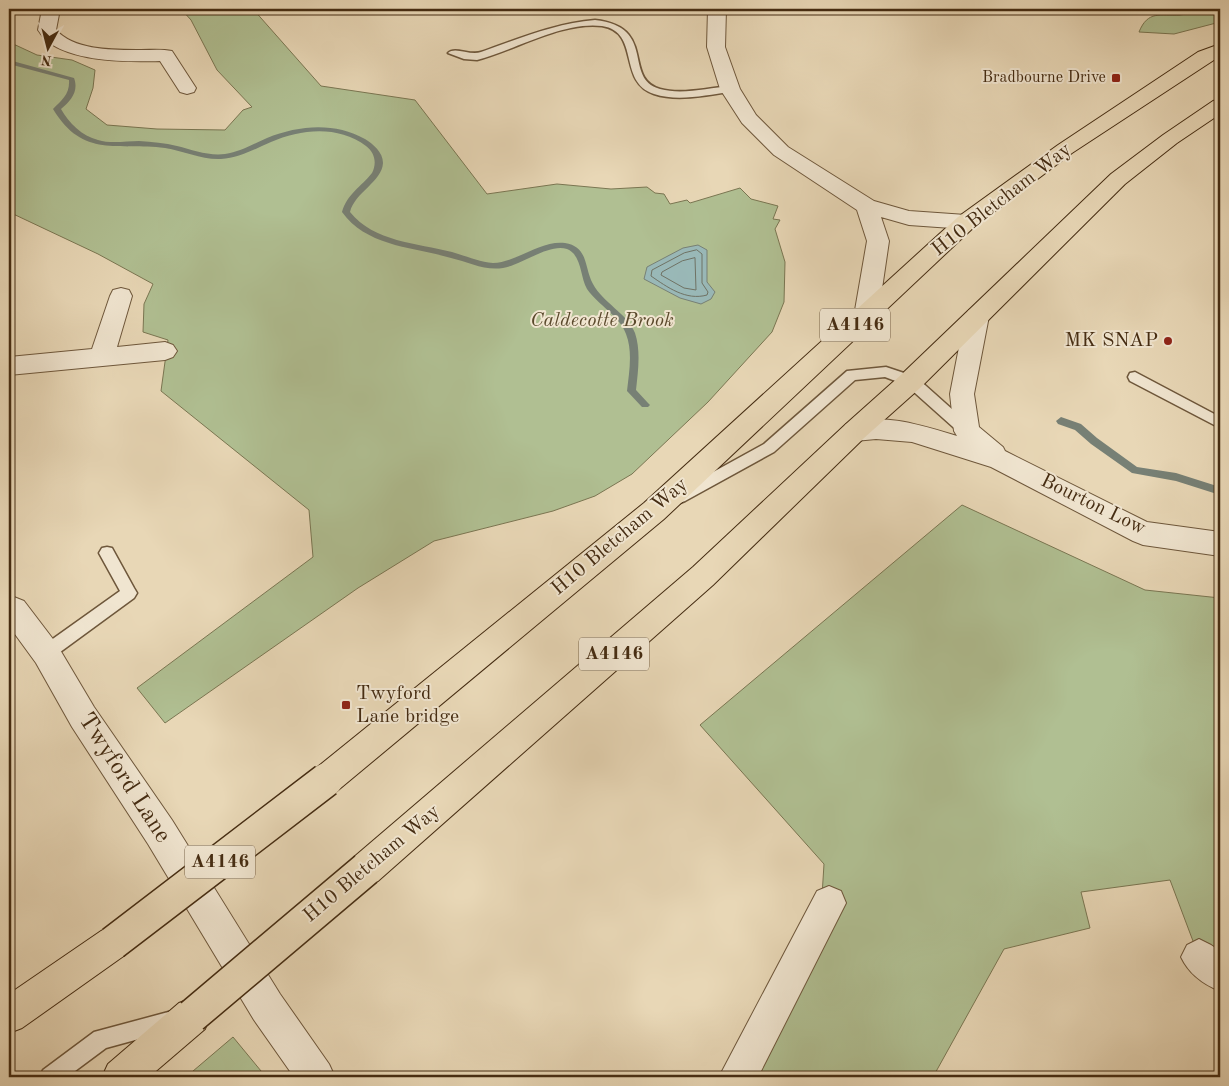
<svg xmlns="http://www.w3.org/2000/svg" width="1229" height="1086" font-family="'Old Standard TT',serif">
<rect width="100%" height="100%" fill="#e8d7b6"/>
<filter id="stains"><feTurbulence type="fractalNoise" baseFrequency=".004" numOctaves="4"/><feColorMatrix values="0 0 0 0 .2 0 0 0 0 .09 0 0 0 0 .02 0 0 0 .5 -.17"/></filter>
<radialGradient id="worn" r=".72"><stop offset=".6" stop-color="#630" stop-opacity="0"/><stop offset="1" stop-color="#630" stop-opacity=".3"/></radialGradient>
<!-- green -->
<path fill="#b0bf92" stroke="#7a7652" d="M181 9H253L321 86 415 100 487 194 557 184 611 189 647 187 655 193 664 194 670 204 687 200 690 203 740 188 751 199 778 206 773 219 780 220 775 229 785 262 784 302 772 332 708 402 632 474 595 496 553 511 434 541 358 588 165 723 137 688 313 557 309 510 161 391 168 340 143 332 144 304 153 284 98 254 9 212V42L37 55 72 60 95 70 93 88 86 109 107 125 157 129 225 130 243 110 252 107 217 70 191 20Z
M1208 9H1220V22L1174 34 1139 32C1148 10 1160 16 1180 15 1189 14 1199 11 1208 9Z
M962 505 1145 590 1220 598V973L1199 957 1170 880 1081 892 1090 928 1004 949 933 1077H738L829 903 822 896 824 864 700 725Z
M233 1037 266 1077H186Z"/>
<!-- water -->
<path fill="#99b8b7" stroke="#778075" d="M698 245 707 250V282L715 292 711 299 701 304 680 298 644 279 647 267 683 248Z"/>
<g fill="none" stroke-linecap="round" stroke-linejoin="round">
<!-- shore -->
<path stroke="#6f7264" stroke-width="1" d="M697 250 702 254V283L708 292 707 295C686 301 667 287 651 276L652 270 684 253Z
M695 258 696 290 684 288 661 275 662 272 682 261Z"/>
<!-- stream -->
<path fill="#778075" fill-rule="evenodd" d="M9 60 74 78C79 91 71 101 61 109 69 123 82 136 98 140 111 144 126 141 139 141 152 142 165 143 177 146 193 150 208 156 225 154 240 152 253 144 267 138 299 125 335 122 365 139 373 144 383 152 383 163 382 182 355 192 350 212 374 242 417 243 452 252 466 256 479 262 493 263 518 262 540 240 565 243 589 247 584 268 593 284 603 303 627 313 635 333 641 351 638 372 636 390L648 403 650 405 648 407H642L627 391C629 373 633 352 626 334 620 316 598 305 587 289 580 277 582 255 567 249 549 243 522 265 503 268 485 271 468 262 451 258 414 247 367 247 342 212 347 194 361 187 372 173 377 163 375 153 366 146 338 125 301 129 271 142 255 149 239 158 221 159 202 160 184 151 165 148 118 142 83 159 53 109 62 100 70 94 69 80L9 64Z
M1061 417 1081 424 1097 438 1137 467 1176 473 1220 487V495L1176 481 1132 473 1091 444 1075 430 1058 424 1056 421Z"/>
<!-- lane casing -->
<g stroke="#6e573b" stroke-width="3">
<path id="lane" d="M595 20C658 27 622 78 660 89 682 95 708 88 730 86L735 89 730 92C706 95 678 102 654 94 617 82 641 32 602 26 563 21 515 50 477 60L464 59 448 53C455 46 470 56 481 52 518 39 556 23 595 20Z
M886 367 916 377 972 427 974 431 972 435 967 436 962 435 906 385 885 377 855 380 774 452 685 501 680 503 675 501 673 497 675 493 764 444 847 371Z
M1135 372 1220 417V428L1130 381 1128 377 1130 373Z
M107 547 112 548 134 588 137 593 134 598 52 658 46 660 40 658 38 653 40 648 120 591 99 553 102 548Z
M172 1011 179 1014 182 1021 179 1028 106 1048 67 1077H40L43 1070 94 1032Z"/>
</g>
<!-- street casing -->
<g stroke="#6e573b" stroke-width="2">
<path id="street" d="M42 9H60L56 30C75 51 115 50 141 50 152 50 162 49 172 51L196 88 194 92 187 94 180 92 160 61C128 62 79 62 51 44 45 41 42 35 38 30Z
M708 9H726L725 47 740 89 756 115 788 147 874 201 909 211 966 215 974 217 977 222 974 227 966 229 909 225 881 217 889 241 878 316 874 322 866 324 858 322 854 316 867 241 857 210 774 155 742 123 720 89 707 47Z
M121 288 129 290 132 296 117 347 165 342 173 345 177 351 173 357 165 360 9 375V357L92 349 110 296 113 290Z
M977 308 985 310 989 316 974 394 979 427 1003 447 1005 451 1147 522 1220 532V556L1143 545 1133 541 991 467 912 442 876 439 855 441 846 438 842 431 846 424C883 412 921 425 957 436L954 431 950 394 965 316 969 310Z
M9 595 24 601 56 643 94 707 172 820 280 994 329 1064 335 1077H294L254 1020 148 844 72 727 36 663 9 626Z
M829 886 841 891 846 903 758 1077H719L817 891Z
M1199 939 1211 945 1220 951V991C1203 984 1189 974 1181 957L1187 945Z"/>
</g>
<!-- highway casing -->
<g stroke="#452c12" stroke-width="2">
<path id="highway" d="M1220 44V56L1072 153 974 227 664 519 337 791 326 796 315 791 310 780 315 769 644 503 958 217 1058 145 1198 52Z
M1220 99V114L1177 143 1125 184 920 388 864 438 713 585 378 881 366 886 354 881 349 869 354 857 693 567 846 424 902 374 1111 174 1163 135 1213 101Z
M113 926 125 931 130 943 125 955 22 1028 9 1033V994L101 931Z
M192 998 205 1003 210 1016 205 1029 149 1077H102L108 1064 179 1003Z"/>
</g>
<!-- lane -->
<use href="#lane" fill="#f0e5d0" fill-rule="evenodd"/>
<!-- street -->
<use href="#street" fill="#f0e5d0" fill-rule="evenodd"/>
<!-- highway -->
<use href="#highway" fill="#e8d7b6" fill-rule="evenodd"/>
<!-- highway-bridge casing -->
<g stroke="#452c12" stroke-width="36" stroke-linecap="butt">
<path id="highway-bridge" d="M113 943 326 780
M192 1016 366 869"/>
</g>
<!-- highway-bridge -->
<use href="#highway-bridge" stroke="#e8d7b6" stroke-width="33"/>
</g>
<!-- markers -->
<g fill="#8f2418" stroke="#f0e5d0" stroke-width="2">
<rect x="1111" y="73" width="10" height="10" rx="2.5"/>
<circle cx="1168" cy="341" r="5"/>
<rect x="341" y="700" width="10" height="10" rx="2.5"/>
</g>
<g text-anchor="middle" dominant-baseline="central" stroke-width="4" stroke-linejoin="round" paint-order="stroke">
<!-- far-poi labels -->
<g font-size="16" fill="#452c12" stroke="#f0e5d0" text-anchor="end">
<text x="1106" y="78">Bradbourne Drive</text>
</g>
<!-- shield labels -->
<g fill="#f0e5d0" stroke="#78644b" stroke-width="1">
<rect x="820" y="308.5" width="70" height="33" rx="4"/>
<rect x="579" y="637.5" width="70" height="33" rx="4"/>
<rect x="185" y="845.5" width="70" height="33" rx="4"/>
</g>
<g font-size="19" font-weight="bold" fill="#452c12">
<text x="855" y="325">A4146</text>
<text x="614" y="654">A4146</text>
<text x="220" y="862">A4146</text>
</g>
<!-- street labels -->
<g font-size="20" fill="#452c12" stroke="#f0e5d0">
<text transform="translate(1002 200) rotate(-38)">H10 Bletcham Way</text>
<text transform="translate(1093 505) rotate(26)">Bourton Low</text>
<text transform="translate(620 537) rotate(-40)">H10 Bletcham Way</text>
<text transform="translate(372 864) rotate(-40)">H10 Bletcham Way</text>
</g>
<!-- park labels -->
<g font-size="20" font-style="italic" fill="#5a492c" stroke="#f0e5d0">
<text x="602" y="321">Caldecotte Brook</text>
</g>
<!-- poi labels -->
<g font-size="20" fill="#452c12" stroke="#f0e5d0" text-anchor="end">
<text x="1158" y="341">MK SNAP</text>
<text x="356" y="694" text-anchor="start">Twyford<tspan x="356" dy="23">Lane bridge</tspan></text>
</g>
<!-- near-street labels -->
<g font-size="24" fill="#452c12" stroke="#f0e5d0">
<text transform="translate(124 778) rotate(57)">Twyford Lane</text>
</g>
</g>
<!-- margin -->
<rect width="1229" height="1086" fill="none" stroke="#e8d7b6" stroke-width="30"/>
<rect x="10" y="10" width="1209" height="1066" fill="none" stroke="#452c12" stroke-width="2.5"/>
<rect x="15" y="15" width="1199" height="1056" fill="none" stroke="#452c12"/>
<!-- north arrow -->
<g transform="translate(48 48) rotate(187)" stroke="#f0e5d0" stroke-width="4" paint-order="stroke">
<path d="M0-4L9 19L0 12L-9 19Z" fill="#452c12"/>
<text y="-8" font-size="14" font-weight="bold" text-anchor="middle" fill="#452c12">N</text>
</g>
<rect width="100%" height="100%" filter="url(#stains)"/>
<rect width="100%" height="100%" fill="url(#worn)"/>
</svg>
